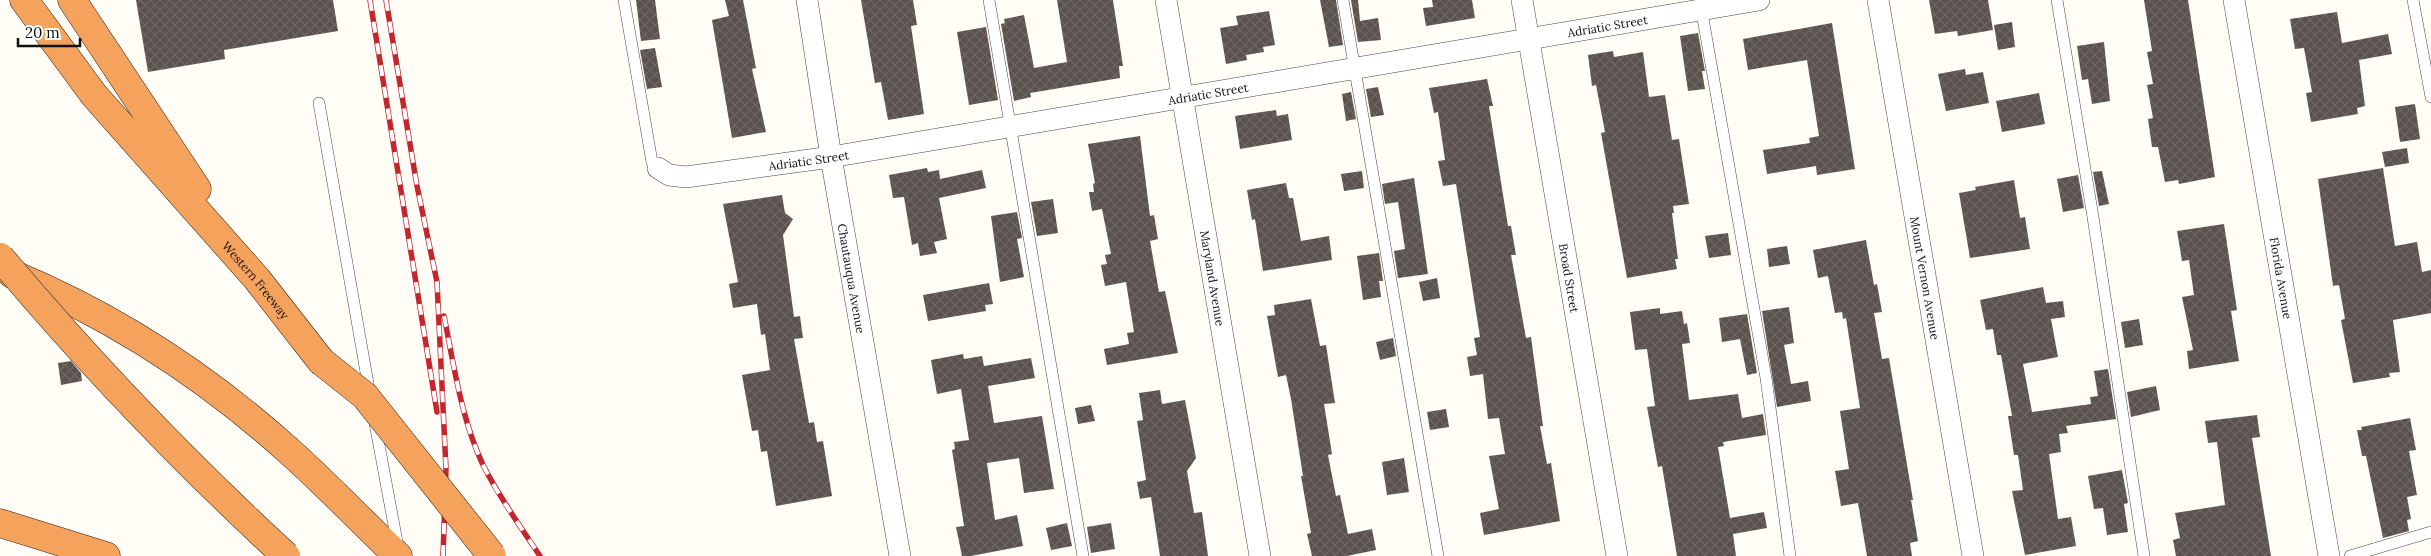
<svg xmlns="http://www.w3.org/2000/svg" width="2431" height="556" font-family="Lora,serif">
<defs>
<pattern id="building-cross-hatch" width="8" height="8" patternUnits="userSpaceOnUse" patternTransform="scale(1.25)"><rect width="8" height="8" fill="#5a524d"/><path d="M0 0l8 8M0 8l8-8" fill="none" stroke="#6d6662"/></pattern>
</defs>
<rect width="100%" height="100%" fill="#fffdf5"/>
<!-- building -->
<path fill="url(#building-cross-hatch)" d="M136 0H333L338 31 224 50 225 59 148 72Z
M636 0H655L660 39 641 41Z
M725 0H743L756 68 752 69 766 132 732 138 712 20 729 16Z
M861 0H913L917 25 911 26 924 114 888 120 881 82 875 83Z
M1057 0H1113L1123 66H1119L1120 78 1030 93 1031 97 1014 101 1001 24 1005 23 1004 19 1024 15 1034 68 1067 62Z
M1320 0H1336L1343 45 1329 47Z
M1351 0H1358L1360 21 1378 18 1381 40 1358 42Z
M1432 0H1472L1475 18 1426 26 1423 8 1433 7Z
M1929 0H1988L1993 30 1958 36 1957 31 1935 34Z
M2144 0H2188L2215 177 2179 184 2178 180 2165 182 2158 147H2152L2148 119 2153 118 2147 85 2153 84 2147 52 2152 51Z
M1269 11 1275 45 1263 47 1264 52 1246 55 1247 60 1226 64 1220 28 1238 25 1236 16Z
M2337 12 2342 43 2388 34 2392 54 2359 60 2365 106 2357 108 2358 114 2311 122 2306 93 2312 92 2304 48 2295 49 2290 19Z
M2012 22 2015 47 1998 50 1994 25Z
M1832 23 1855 169 1817 175 1816 166 1767 174 1763 150 1810 143 1809 138 1819 136 1807 60 1748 70 1743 39Z
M986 27 998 100 969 105 957 32Z
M1698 33 1705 71H1702L1705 89 1688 91 1680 36Z
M2104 42 2110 101 2092 104 2088 79 2082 80 2077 46Z
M655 48 662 87 647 89 640 50Z
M1613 51 1614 57 1643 52 1649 97 1665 95 1672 140 1679 139 1689 204 1673 206 1674 213H1672L1678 259H1675L1677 269 1627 278 1601 133 1605 132 1596 85 1592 86 1588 55Z
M1965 69 1966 75 1983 72 1989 103 1946 111 1938 74Z
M1487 79 1493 106H1489L1496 151 1508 226H1511L1516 255H1511L1526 338 1531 337 1543 426H1540L1547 464 1551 463 1560 521 1484 535 1480 513 1499 509 1489 456 1505 454 1499 418 1488 419 1483 374 1470 376 1467 357 1477 355 1474 338 1480 337 1456 184 1443 186 1438 161 1445 160 1438 112 1434 113 1429 88Z
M1378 87 1384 115 1371 117 1366 89Z
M1351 92 1356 119 1346 121 1342 94Z
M2039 93 2045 124 2002 132 1996 101Z
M2415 104 2420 139 2400 142 2395 107Z
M1276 110 1277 116 1288 114 1292 140 1240 149 1235 116Z
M1140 136 1150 216 1154 215 1158 239 1150 241 1159 292 1165 291 1178 353 1107 365 1104 349 1129 344 1127 333 1134 332 1126 282 1105 286 1101 265 1107 264 1105 255 1111 254 1102 209 1092 211 1089 192H1094L1093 184 1095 183 1088 144Z
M2407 148 2409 163 2385 167 2382 152Z
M927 168 928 172 939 170 940 179 982 170 986 188 939 198 947 239 934 242 937 253 920 256 918 243 912 245 904 197 893 198 889 175Z
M2383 168 2395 246 2417 242 2422 272 2431 270V313L2393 320 2400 372 2389 373 2390 377 2353 383 2341 320 2345 319 2339 285 2333 286 2318 179Z
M1362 171 1364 188 1344 191 1341 174Z
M2102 171 2109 204 2099 206 2093 172Z
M2078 175 2084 208 2063 212 2057 179Z
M1414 178 1428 274 1398 278 1394 251 1405 249 1398 202 1385 204 1382 184Z
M2014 180 2020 218 2025 217 2030 249 1970 258 1959 193 1976 190 1975 187Z
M1286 183 1289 198H1293L1301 241 1329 236 1332 260 1263 271 1255 219 1252 220 1247 190Z
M782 195 785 213 793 219 783 235 794 317 800 316 803 338 794 339 809 423 814 422 817 442 823 441 832 496 776 506 767 451 761 452 758 430 752 431 742 375 770 370 765 334 761 335 757 304 733 308 729 284 738 282 723 204Z
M1053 199 1058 233 1037 236 1031 202Z
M1017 212 1022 238 1017 239 1024 277 1000 282 991 216Z
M2224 224 2237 310 2231 311 2239 361 2189 369 2187 351 2193 350 2182 297 2194 295 2189 260 2182 261 2177 231Z
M1728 233 1731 255 1709 258 1705 236Z
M1866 240 1874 285 1877 284 1882 312 1874 313 1882 359 1889 358 1913 500H1911L1918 541 1910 543 1912 556H1867L1858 503 1841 506 1835 471 1849 469 1840 411 1860 408 1846 318 1843 319 1842 312 1835 313 1828 276 1818 278 1813 250Z
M1787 246 1790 264 1769 267 1767 249Z
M1379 253 1383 281H1379L1381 297 1363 300 1357 256Z
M1437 278 1440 298 1423 301 1419 282Z
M989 283 993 304 985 305 986 311 928 321 923 295Z
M2043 287 2046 303 2063 301 2065 317 2051 319 2058 357 2023 364 2032 412 2091 404 2090 397 2098 396 2094 371 2108 369 2116 419 2066 426 2068 433 2059 434 2061 452 2049 454 2058 519 2071 517 2076 546 2025 555 2012 491 2023 490 2018 455H2014L2008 416H2012L2001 355H1997L1993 329 1986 330 1980 300Z
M1311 299 1320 346 1326 345 1335 403 1324 404 1332 454 1328 455 1336 496 1340 495 1348 534 1372 529 1376 550 1347 556H1312L1307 534 1311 533 1301 476H1303L1291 399 1286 375 1278 377 1267 316 1275 315 1274 305Z
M1789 307 1794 343 1784 345 1791 384 1808 381 1811 401 1777 407 1762 311Z
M1660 308V314L1682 311 1684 324 1687 323 1690 343 1682 344 1689 400 1738 394 1742 418 1763 414 1766 435 1723 442 1724 446 1718 447 1730 518 1764 512 1767 528 1733 534 1736 556H1677L1662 466 1658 467 1647 407 1655 406 1647 349 1635 350 1630 312Z
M1747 314 1757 373 1747 375 1740 339 1722 342 1719 318Z
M2139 319 2143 345 2125 348 2121 322Z
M1393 338 1396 356 1380 360 1376 342Z
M963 354 964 359 982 356 984 366 1031 358 1035 378 988 386 994 423 1042 416 1054 489 1024 493 1019 458 987 463 995 520 1017 515 1023 546 971 556H962L956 527 964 526 952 450 955 449 954 442 969 440 961 389 937 394 931 360Z
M71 361 81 373 82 381 61 385 58 363Z
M2156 386 2160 410 2131 417 2127 392Z
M1160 390 1162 404 1185 400 1196 458 1187 471 1194 513 1202 512 1208 556H1160L1151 497 1140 499 1137 482 1146 480 1137 421 1143 420 1139 393Z
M1091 405 1095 421 1078 424 1075 408Z
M1446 409 1449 427 1430 430 1427 412Z
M2257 415 2260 437 2252 438 2271 556H2176L2173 540 2180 538 2175 513 2225 505 2217 442 2208 443 2205 421Z
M2410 418 2416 450 2409 451 2417 495 2407 497 2411 519 2407 520 2409 531 2383 538 2366 456H2362L2357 430H2362L2361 427Z
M1404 458 1409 492 1387 495 1382 462Z
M2122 470 2128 503 2124 504 2128 532 2107 535 2103 508 2094 509 2088 476Z
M1067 523 1072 546 1051 550 1046 528Z
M1111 523 1115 549 1091 553 1087 527Z"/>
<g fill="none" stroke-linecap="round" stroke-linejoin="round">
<!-- service casing -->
<g stroke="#444" stroke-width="12">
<path id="service" d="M624 0 652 162 658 168
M989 0 1083 556
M1343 0 1438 556
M2057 0 2093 217 2144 556
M2413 0 2431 97
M1701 7 1766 378 1790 556
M319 103 370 395
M374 418 398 547
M2350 556 2431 532"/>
</g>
<!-- minor casing -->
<g stroke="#444" stroke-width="22">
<g id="minor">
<path id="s1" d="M807 0 831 157 900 556"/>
<path id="s2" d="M1166 0 1260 556"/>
<path id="s3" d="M1522 0 1617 556"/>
<path id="s4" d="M1878 0 1973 556"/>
<path id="s5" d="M2234 0 2329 556"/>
<path id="s6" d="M658 168 669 175 686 177 831 157 1759 0"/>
</g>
</g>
<!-- motorway casing -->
<g stroke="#222" stroke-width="29">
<g id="motorway">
<path id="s7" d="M24 0 94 95 257 279 321 361"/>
<path d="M72 0 197 189"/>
<path d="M12 274C113 316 208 378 289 451 326 484 361 521 398 556"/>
<path d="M0 523 106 556"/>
</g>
</g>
<!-- service -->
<use href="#service" stroke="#fff" stroke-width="11"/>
<!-- minor -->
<use href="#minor" stroke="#fff" stroke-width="21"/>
<!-- motorway -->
<use href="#motorway" stroke="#f5a25d" stroke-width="28"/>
<!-- rail casing -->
<g stroke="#c4262e" stroke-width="5.5">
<path id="rail" d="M370 0 437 412
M386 0 417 186 437 282 446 469 443 556
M444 316C454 366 461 418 483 465 499 497 520 526 540 556"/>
</g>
<!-- rail -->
<use href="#rail" stroke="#fff" stroke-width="4" stroke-dasharray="11" stroke-linecap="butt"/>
<!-- motorway-bridge casing -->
<g stroke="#222" stroke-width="29" stroke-linecap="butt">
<path id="motorway-bridge" d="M0 257C89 363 184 462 286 556
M321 361 365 396 492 556"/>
</g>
<!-- motorway-bridge -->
<use href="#motorway-bridge" stroke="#f5a25d" stroke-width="28"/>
</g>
<g text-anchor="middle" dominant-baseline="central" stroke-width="5" stroke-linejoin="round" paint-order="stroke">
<!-- street labels -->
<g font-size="12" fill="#111" stroke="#fff">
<text stroke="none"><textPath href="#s6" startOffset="964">Adriatic Street</textPath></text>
<text stroke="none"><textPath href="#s6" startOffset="559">Adriatic Street</textPath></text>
<text stroke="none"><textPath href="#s6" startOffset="154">Adriatic Street</textPath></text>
<text stroke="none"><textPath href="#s1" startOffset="282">Chautauqua Avenue</textPath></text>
<text stroke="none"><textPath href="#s2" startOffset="282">Maryland Avenue</textPath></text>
<text stroke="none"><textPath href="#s3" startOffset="282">Broad Street</textPath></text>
<text stroke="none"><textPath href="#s4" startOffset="282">Mount Vernon Avenue</textPath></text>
<text stroke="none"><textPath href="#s5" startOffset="282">Florida Avenue</textPath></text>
<text stroke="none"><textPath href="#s7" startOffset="364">Western Freeway</textPath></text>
</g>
</g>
<!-- scale -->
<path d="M18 38v8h62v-8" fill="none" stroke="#111111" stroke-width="2.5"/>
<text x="25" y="38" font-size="15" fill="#111111" stroke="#ffffff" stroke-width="4" paint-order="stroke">20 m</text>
</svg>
